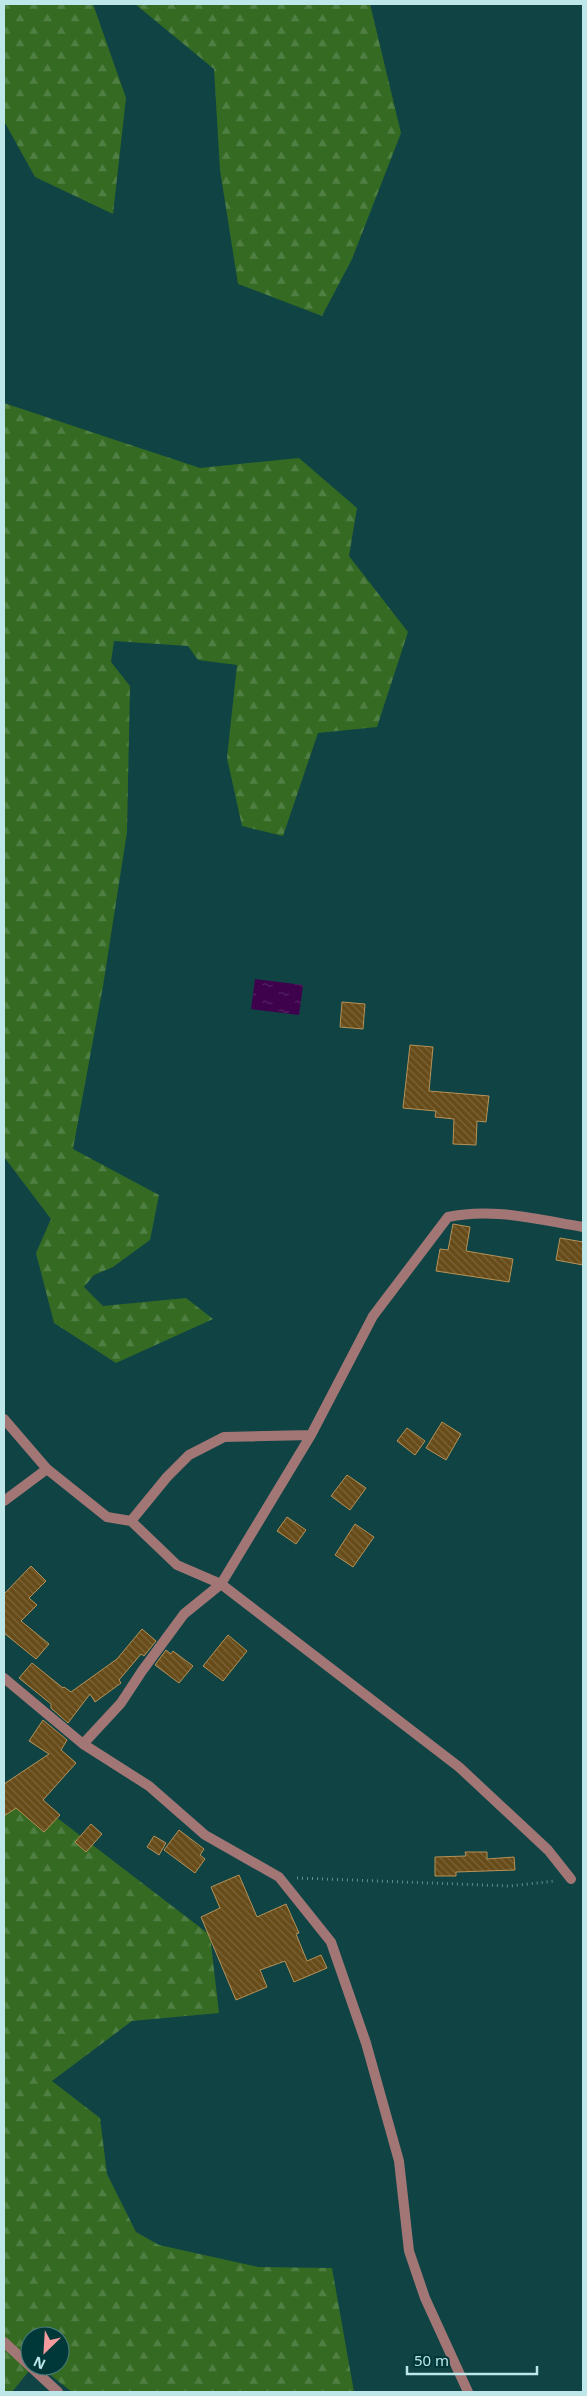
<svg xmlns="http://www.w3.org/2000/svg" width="587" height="2396" font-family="'Noto Sans',sans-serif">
<defs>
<pattern id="forest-firs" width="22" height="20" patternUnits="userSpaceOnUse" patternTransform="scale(1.25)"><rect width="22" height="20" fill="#356a23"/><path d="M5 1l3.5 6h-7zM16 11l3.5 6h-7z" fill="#507f43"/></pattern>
<pattern id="water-ripples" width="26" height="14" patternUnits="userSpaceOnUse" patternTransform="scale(1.25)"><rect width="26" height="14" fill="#3e014c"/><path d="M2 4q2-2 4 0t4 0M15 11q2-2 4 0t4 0" fill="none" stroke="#582666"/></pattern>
<pattern id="building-back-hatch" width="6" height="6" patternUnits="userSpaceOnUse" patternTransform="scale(1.25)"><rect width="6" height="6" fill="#674b18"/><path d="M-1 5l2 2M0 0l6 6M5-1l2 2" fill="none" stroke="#7b653a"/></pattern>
</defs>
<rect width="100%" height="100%" fill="#0f4344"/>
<!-- forest -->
<path fill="url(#forest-firs)" d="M4 4H93L126 98 113 214 35 177 4 121Z
M135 4H370L401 133 352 259 322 316 238 284 220 170 214 69Z
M4 403 200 468 299 458 357 508 349 556 408 632 377 727 318 733 283 836 242 826 227 758 237 665 198 660 188 646 114 641 111 662 130 686 127 832 103 986 73 1149 159 1195 150 1240 113 1267 94 1275 84 1287 103 1306 186 1298 213 1319 116 1363 54 1323 36 1253 51 1219 4 1157Z
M4 1784 56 1817 210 1935 219 2013 132 2021 52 2081 100 2118 107 2174 136 2232 159 2245 258 2267 332 2268 354 2392H72L39 2366H60V2336H30V2366H33L12 2392H4Z"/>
<!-- water -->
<path fill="url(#water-ripples)" d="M255 979 303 985 299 1015 251 1009Z"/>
<!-- building -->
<path fill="url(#building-back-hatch)" stroke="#b69257" d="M342 1002 365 1004 363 1029 340 1027Z
M410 1045 433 1047 429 1091 489 1096 486 1122 477 1121 476 1145 453 1144 454 1119 435 1117 436 1111 403 1108Z
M453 1224 470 1227 466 1251 513 1259 509 1282 436 1271 440 1249 448 1250Z
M560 1238 583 1242V1265L556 1260Z
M442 1422 461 1434 446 1460 426 1448Z
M407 1428 425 1441 415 1455 397 1441Z
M347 1475 366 1488 350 1510 331 1496Z
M287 1517 306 1530 296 1544 277 1531Z
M355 1524 374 1537 353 1567 335 1555Z
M31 1566 46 1581 29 1598 37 1605 21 1621 49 1644 36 1659 4 1633V1594Z
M142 1629 156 1641 144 1656 141 1654 119 1680 121 1683 95 1702 90 1694 68 1723 51 1708V1704L19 1678 32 1663 63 1688 64 1687 71 1692 117 1659Z
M228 1635 247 1651 223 1681 203 1666Z
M166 1650 171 1654 173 1651 193 1666 179 1683 155 1665Z
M43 1720 67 1740 61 1750 76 1763 43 1800 60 1815 44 1832 16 1808 4 1816V1784L49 1754 29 1741Z
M91 1824 102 1834 86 1852 75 1842Z
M179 1830 204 1849 200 1855 205 1859 195 1873 164 1850Z
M154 1836 166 1843 159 1855 147 1847Z
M465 1852H487V1859L514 1857 515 1870 456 1872V1876H435V1857L466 1856Z
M239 1875 257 1917 286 1904 299 1933 296 1934 307 1961 321 1955 327 1968 294 1982 285 1961 260 1970 267 1987 236 2000 201 1917 220 1908 211 1887Z"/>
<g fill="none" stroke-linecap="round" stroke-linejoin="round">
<!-- path -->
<path stroke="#608f90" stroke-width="3" stroke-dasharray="1 4" stroke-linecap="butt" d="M297 1878 510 1886 555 1881"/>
<!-- minor -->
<path stroke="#a37676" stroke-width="10" d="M4 1419 47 1469 107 1517 131 1521 177 1565 221 1584 459 1767 548 1850 571 1879
M4 1501 47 1469
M131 1521 167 1477 189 1455 224 1437 311 1435
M4 1678 83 1744 149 1786 205 1835 279 1877 331 1942 366 2043 399 2161 409 2251 425 2298 468 2392
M83 1744 121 1703 142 1671 184 1614 221 1584 311 1435 373 1316 448 1217C492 1207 540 1220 583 1227"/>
<!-- tertiary -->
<path stroke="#a37676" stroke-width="10" d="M4 2342 58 2392"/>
</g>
<!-- border -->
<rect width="587" height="2396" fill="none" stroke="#bde7e8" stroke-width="10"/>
<!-- north arrow -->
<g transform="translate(45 2351) rotate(205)"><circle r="24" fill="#00383a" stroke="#4c7e80"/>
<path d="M0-4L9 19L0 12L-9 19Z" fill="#f59b9d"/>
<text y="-8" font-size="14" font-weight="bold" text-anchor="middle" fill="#bde7e8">N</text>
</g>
<!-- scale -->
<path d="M407 2366v8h130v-8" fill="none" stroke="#bde7e8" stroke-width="2.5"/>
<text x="414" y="2366" font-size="15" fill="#bde7e8" stroke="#00383a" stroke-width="4" paint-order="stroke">50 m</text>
</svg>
